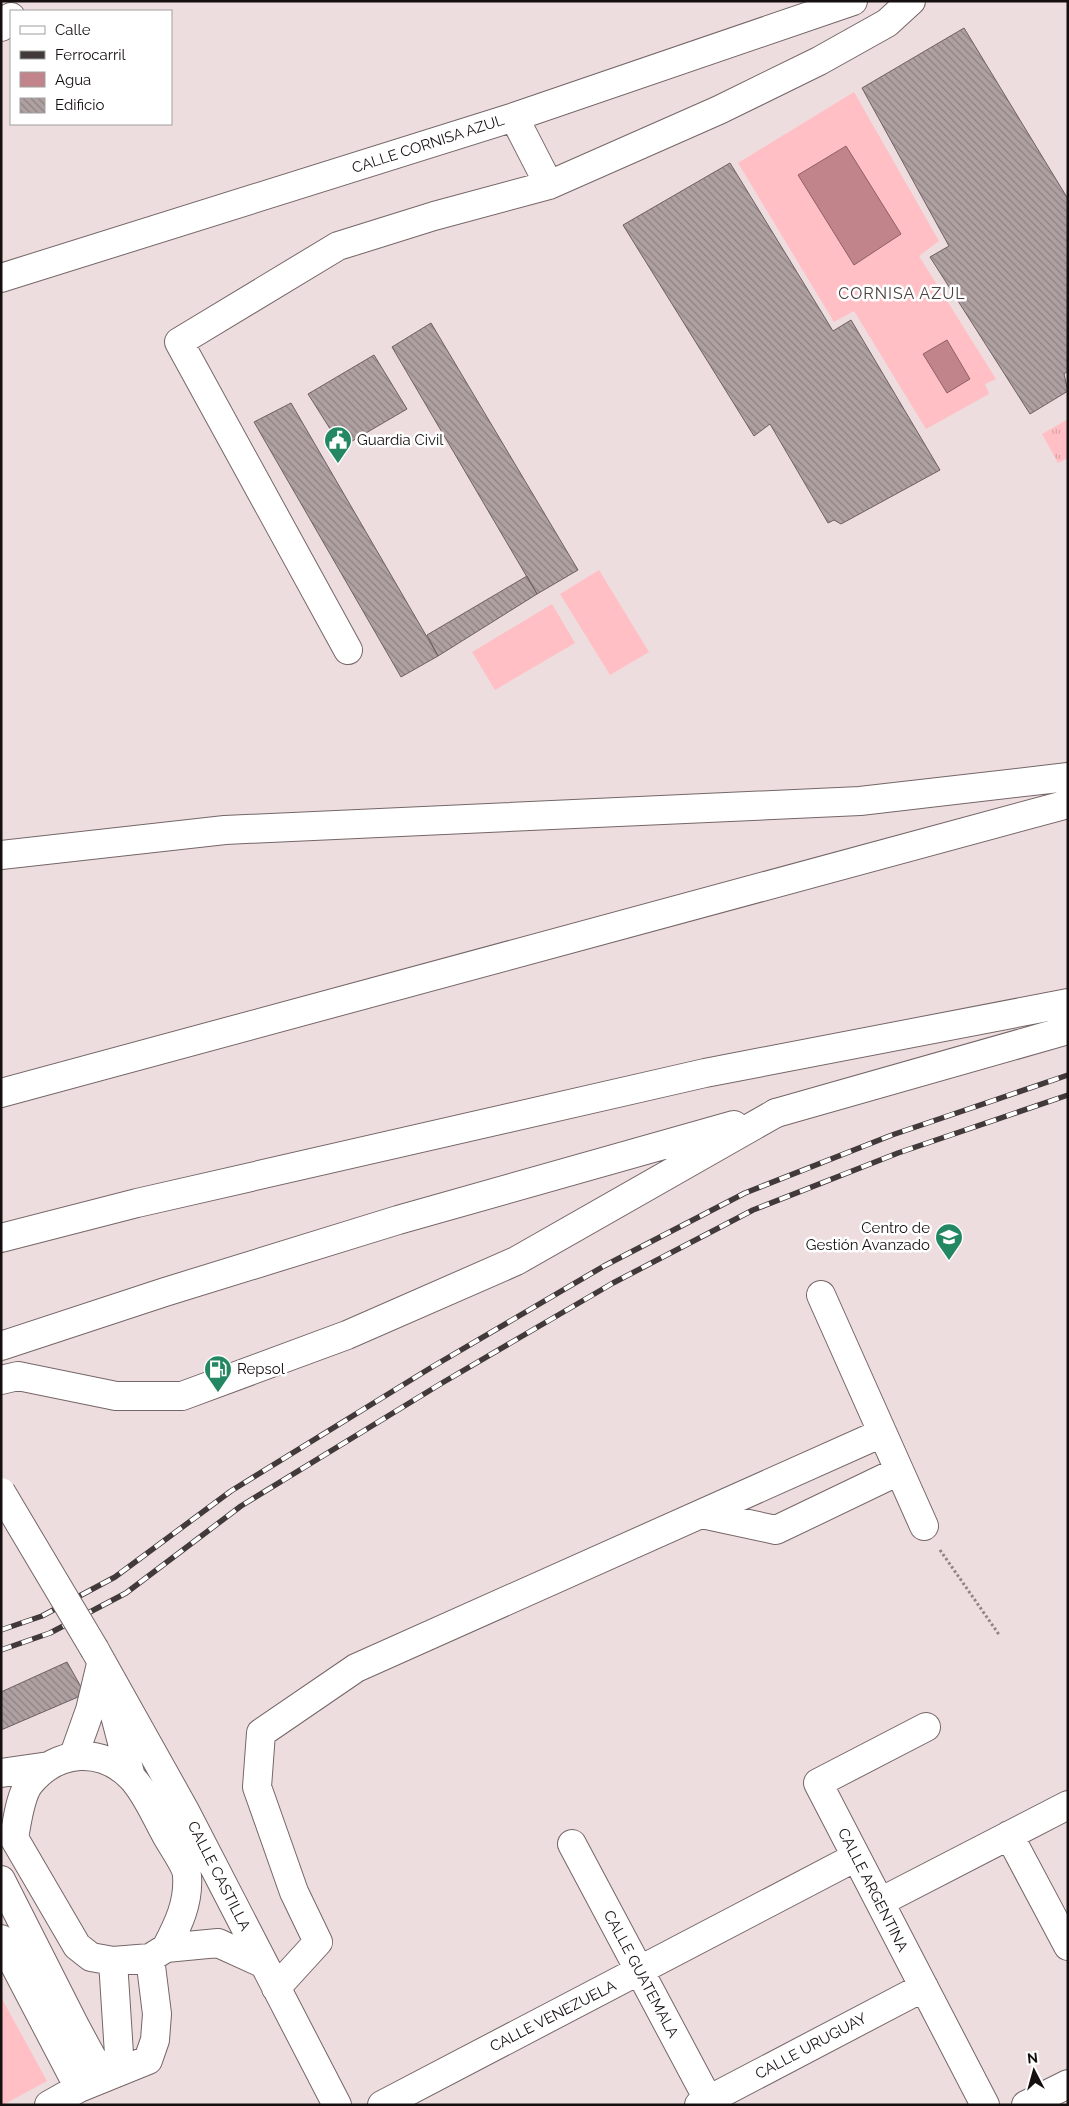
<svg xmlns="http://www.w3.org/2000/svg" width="1069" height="2106" font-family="Raleway,sans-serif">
<defs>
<pattern id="park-tufts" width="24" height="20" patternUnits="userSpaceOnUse" patternTransform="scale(1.25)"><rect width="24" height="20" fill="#ffbfc4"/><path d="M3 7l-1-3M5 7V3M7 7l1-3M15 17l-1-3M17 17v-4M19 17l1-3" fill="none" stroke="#daa3a7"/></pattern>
<pattern id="building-back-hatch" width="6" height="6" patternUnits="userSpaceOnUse" patternTransform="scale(1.25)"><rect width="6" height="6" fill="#afa0a1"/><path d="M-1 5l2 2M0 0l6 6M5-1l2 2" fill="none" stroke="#8d8182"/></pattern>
</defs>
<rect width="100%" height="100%" fill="#eeddde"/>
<!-- grass -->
<path fill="#ffbfc4" d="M854 92 939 241 919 256 996 379 985 384 989 394 926 429 854 311 834 322 738 163Z
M599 570 649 652 610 675 560 594Z
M552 604 575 643 495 690 472 652Z
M1 1997 47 2081 3 2105H1Z"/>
<!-- park -->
<path fill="url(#park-tufts)" d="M1068 419V458L1058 463 1042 434Z"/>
<!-- water -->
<path fill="#c1848a" stroke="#8d6165" d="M846 146 901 234 854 265 798 175Z
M947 340 970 379 947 393 923 354Z"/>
<!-- building -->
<path fill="url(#building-back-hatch)" stroke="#6e6061" d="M964 28 1068 199V371L1064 374 1068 391 1030 414 930 257 949 246 862 88Z
M730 163 833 331 851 320 940 470 841 524 834 520 828 523 770 424 754 436 623 225Z
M431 323 578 570 537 594 392 347Z
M374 355 407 409 347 444 340 432 334 435 308 394Z
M291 403 438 656 401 677 254 422Z
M527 576 537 594 438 656 427 635Z
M67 1662 85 1694 1 1730V1692Z"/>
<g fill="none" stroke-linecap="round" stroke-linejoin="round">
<!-- minor casing -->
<g stroke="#756667" stroke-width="30">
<path id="minor" d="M1 27 11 17
M514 117 549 185
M1 278 514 117 853 1
M348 650 179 342 338 246 434 216 549 185 719 110 819 61 887 23 911 1
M821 1295 924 1526
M1 1346 165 1292 398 1220 734 1125
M1 1380 18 1376 116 1396H182L347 1335 516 1261 776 1113
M702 1514 776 1530 899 1471
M95 1650 184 1809 337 2105
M111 1700 131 1777
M926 1727 818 1783 985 2105
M74 1755 90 1710 101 1664
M1 1773 49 1766
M1009 1835 1068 1946
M572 1844 711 2105
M1 1880 76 2028 103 2078
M880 1902 1068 1805
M1 1939 79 2088
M166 1948C178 1925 189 1903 187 1876 187 1866 170 1843 165 1833 155 1815 146 1793 132 1778 101 1746 57 1750 30 1783 20 1795 17 1823 14 1838L77 1946 91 1957 113 1961 150 1958 166 1948 218 1943 264 1964
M276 1988 318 1942 294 1892 257 1787 261 1733 356 1668 882 1433
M103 2078 119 2054 113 1961
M49 2105 79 2088 148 2060 155 2040 157 2014 150 1958
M382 2105 856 1857
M699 2105 924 1987
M1026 2105 1068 2084"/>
</g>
<!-- major casing -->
<g stroke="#756667" stroke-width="30">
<path id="major" d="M1 855 225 830 860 801 1068 777
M1 1093 1068 804
M776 1113 1068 1030
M1 1238 137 1203 705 1073 1068 1003"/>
</g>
<!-- path -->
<path stroke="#8f8384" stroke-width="3" stroke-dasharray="2.5 2.5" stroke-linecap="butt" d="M940 1550 1000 1636"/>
<!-- minor -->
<use href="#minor" stroke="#fff" stroke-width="28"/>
<!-- major -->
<use href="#major" stroke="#fff" stroke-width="28"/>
<!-- rail casing -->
<g stroke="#41393a" stroke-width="5.5">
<path id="rail" d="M1 1630 42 1616 115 1577 231 1491 432 1367 604 1266 745 1193 892 1135 1068 1075
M1 1650 50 1633 126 1593 241 1506 442 1383 613 1283 753 1210 898 1153 1068 1095"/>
</g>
<!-- rail -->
<use href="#rail" stroke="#fff" stroke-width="4" stroke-dasharray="11" stroke-linecap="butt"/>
<!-- minor-bridge casing -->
<g stroke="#756667" stroke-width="30" stroke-linecap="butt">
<path id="minor-bridge" d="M1 1492 95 1650"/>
</g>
<!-- minor-bridge -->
<use href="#minor-bridge" stroke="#fff" stroke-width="28"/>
</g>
<!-- icons -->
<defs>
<g id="civic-pin" transform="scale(1.4375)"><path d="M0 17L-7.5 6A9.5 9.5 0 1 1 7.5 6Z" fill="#238762" stroke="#fff"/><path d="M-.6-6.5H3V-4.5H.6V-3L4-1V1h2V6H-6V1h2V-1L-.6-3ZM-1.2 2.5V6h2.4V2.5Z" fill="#fff"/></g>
<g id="school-pin" transform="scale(1.4375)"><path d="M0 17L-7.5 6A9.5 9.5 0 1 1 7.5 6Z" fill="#238762" stroke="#fff"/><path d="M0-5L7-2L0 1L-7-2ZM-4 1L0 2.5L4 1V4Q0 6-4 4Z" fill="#fff"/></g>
<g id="fuel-pin" transform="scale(1.4375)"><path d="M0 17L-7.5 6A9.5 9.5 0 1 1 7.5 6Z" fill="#238762" stroke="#fff"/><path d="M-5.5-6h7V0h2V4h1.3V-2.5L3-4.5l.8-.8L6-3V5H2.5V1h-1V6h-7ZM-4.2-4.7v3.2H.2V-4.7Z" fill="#fff"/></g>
</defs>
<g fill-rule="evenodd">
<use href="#civic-pin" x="338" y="440"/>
<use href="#school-pin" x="949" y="1237"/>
<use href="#fuel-pin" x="218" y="1369"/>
</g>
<g text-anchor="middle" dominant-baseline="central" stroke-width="5" stroke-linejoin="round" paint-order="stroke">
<!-- street labels -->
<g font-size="15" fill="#150f10" stroke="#fff">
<text transform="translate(428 144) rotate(-18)">CALLE CORNISA AZUL</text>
<text transform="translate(219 1876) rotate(63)">CALLE CASTILLA</text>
<text transform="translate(873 1890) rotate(63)">CALLE ARGENTINA</text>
<text transform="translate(641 1974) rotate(62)">CALLE GUATEMALA</text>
<text transform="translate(553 2016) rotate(-27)">CALLE VENEZUELA</text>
<text transform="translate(811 2046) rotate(-28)">CALLE URUGUAY</text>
</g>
<!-- poi labels -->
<g font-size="15" fill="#150f10" stroke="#fff" text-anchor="start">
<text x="357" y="440">Guardia Civil</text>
<text x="930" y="1228" text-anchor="end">Centro de<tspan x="930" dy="17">Gestión Avanzado</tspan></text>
<text x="237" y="1369">Repsol</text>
</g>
<!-- neighbourhood labels -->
<g font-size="16" letter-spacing="1" fill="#4b3e3f" stroke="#fff">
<text x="902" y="293">CORNISA AZUL</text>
</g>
</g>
<!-- border -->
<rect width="1069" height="2106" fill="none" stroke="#150f10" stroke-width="5"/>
<!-- legend -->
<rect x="10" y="10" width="162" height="115" fill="#ffffff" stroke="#a19f9f"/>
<rect x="20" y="26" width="25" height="8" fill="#ffffff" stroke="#a19f9f"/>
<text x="55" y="35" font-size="15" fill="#150f10">Calle</text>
<rect x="20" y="51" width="25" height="8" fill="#41393a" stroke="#a19f9f"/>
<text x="55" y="60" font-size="15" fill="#150f10">Ferrocarril</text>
<rect x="20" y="72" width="25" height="15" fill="#c1848a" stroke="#a19f9f"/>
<text x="55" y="85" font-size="15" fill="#150f10">Agua</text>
<rect x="20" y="98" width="25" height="15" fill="url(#building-back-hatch)" stroke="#a19f9f"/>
<text x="55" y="110" font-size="15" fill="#150f10">Edificio</text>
<!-- north arrow -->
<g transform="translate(1034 2071) rotate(354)" stroke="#ffffff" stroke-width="4" paint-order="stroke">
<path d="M0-4L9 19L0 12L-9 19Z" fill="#150f10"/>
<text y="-8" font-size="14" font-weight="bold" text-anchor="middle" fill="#150f10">N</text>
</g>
</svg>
